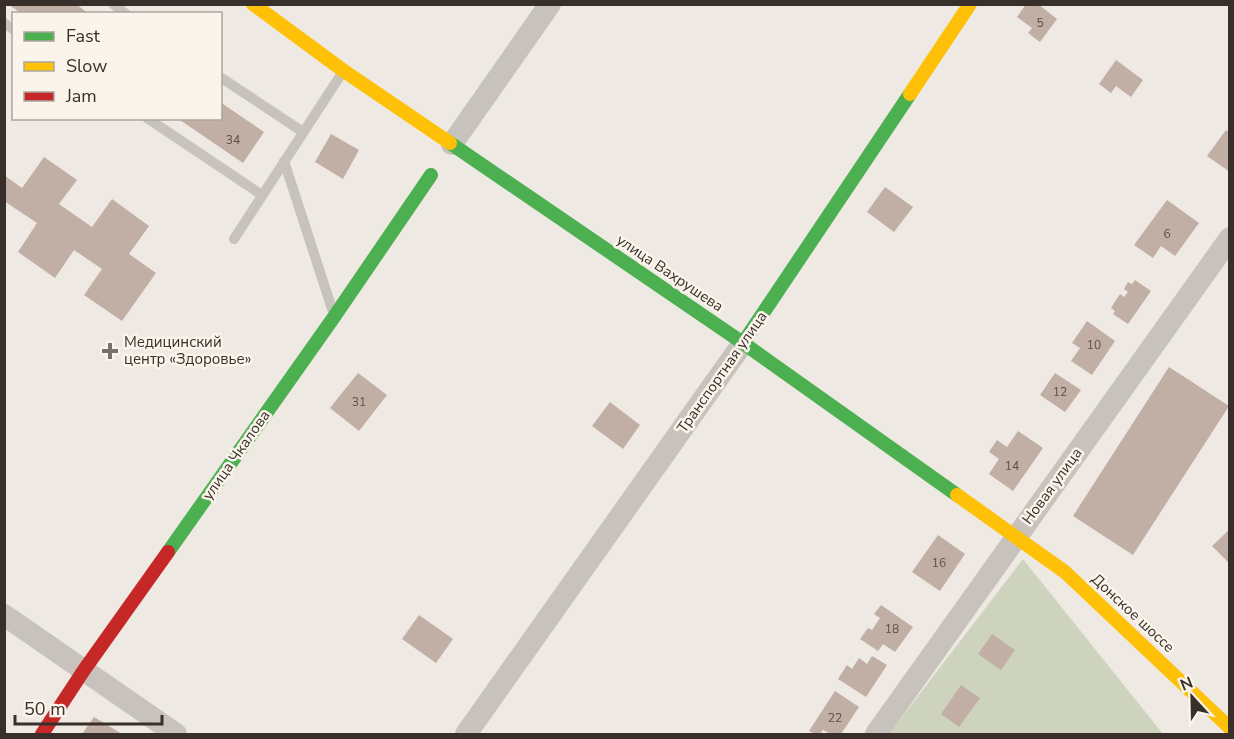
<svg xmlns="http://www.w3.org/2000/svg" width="1234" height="739" font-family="'Nunito Sans',sans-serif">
<rect width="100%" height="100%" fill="#eee9e3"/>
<!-- green -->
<path fill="#ced3be" d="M1023 559 1163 734H889Z"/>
<!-- building -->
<path fill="#c1afa5" d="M8 4H76L89 14H22Z
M1026 4H1038L1057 19 1040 42 1028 33 1032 28 1017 17Z
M1116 60 1143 80 1131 97 1116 86 1111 93 1099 84Z
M220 102 264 132 243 163 177 118H220Z
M1226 130 1230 133V172L1207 156Z
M331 134 359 150 343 179 315 162Z
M44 157 77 180 59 204 92 227 112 199 149 226 129 254 156 273 122 321 84 295 102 269 74 250 55 278 18 252 37 223 4 201V175L22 188Z
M885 187 913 207 894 232 867 212Z
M1167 200 1199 223 1175 256 1161 246 1153 258 1134 245Z
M1135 280 1151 291 1128 324 1113 314 1115 311 1111 308 1120 294 1124 297 1128 292 1124 289 1128 282 1132 284Z
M1087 321 1115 341 1092 375 1071 361 1080 348 1072 343Z
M1169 367 1229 406 1133 555 1073 516Z
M358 373 387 395 359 431 330 408Z
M1055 373 1081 390 1065 412 1040 395Z
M610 402 640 425 623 449 592 426Z
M1018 431 1043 448 1013 491 989 474 999 459 989 452 997 440 1007 447Z
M1230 529V564L1212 546Z
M938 535 965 554 940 591 912 572Z
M881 605 913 627 895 652 883 644 878 651 860 639 868 628 872 630 880 618 874 614Z
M419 615 453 639 436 663 402 639Z
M992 634 1015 650 1001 670 978 654Z
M872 656 887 665 866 697 838 679 847 665 852 669 859 658 867 664Z
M961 685 980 698 959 727 941 714Z
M835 691 859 707 841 734H830L823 730 820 734H815L809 731Z
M94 717 122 734H82Z"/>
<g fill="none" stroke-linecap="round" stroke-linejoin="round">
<!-- lane -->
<path stroke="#c7c2bc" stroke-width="10" d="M113 4 126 14
M4 23 14 30
M220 77 303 132
M147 118 262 195
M284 161 332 309
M234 239 342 73"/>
<!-- street -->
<path stroke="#c7c2bc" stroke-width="22" d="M452 144 550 4
M4 615 176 734
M466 734 743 343
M876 734 1230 238"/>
<!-- fast -->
<path stroke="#4caf50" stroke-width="14" d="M450 143 743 343 957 495
M743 343 910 94
M168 552 334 317 431 175"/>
<!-- slow -->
<path stroke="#ffc107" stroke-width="14" d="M253 4 344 71 450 143
M910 94 970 4
M957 495 1065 572 1230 728"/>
<!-- jam -->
<path stroke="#c62828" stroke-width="14" d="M42 734 84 670 168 552"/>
</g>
<!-- markers -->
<path fill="#78706b" stroke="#faf4eb" stroke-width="2" d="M107 342h6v6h6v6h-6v6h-6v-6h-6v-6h6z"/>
<g text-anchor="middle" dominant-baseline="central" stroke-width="5" stroke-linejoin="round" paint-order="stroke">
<!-- number labels -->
<g font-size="12" fill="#5a4f49">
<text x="1040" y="23">5</text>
<text x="233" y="140">34</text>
<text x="1167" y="234">6</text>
<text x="1094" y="345">10</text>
<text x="1060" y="392">12</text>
<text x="359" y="402">31</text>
<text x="1012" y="466">14</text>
<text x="939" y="563">16</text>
<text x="892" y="629">18</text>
<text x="835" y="718">22</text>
</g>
<!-- street labels -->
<g font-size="15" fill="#382f2a" stroke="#faf4eb">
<text transform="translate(670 273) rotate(34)">улица Вахрушева</text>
<text transform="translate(722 372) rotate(-55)">Транспортная улица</text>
<text transform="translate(236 455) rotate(-55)">улица Чкалова</text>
<text transform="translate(1052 486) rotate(-54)">Новая улица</text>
<text transform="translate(1133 613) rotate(43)">Донское шоссе</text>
</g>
<!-- poi labels -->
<g font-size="15" fill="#382f2a" stroke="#faf4eb" text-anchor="start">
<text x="124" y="342">Медицинский<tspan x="124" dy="17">центр «Здоровье»</tspan></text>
</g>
</g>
<!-- border -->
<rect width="1234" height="739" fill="none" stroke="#382f2a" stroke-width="12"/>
<!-- legend -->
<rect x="12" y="12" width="210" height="108" fill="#faf4eb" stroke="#aca59e" stroke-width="1.5"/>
<rect x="24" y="32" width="30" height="9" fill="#4caf50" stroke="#aca59e" stroke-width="1.5"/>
<text x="66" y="42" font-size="18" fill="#382f2a">Fast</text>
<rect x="24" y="62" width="30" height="9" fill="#ffc107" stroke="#aca59e" stroke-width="1.5"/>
<text x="66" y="72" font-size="18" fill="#382f2a">Slow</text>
<rect x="24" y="92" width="30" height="9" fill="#c62828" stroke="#aca59e" stroke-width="1.5"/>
<text x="66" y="102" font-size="18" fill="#382f2a">Jam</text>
<!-- north arrow -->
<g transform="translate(1192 697) rotate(338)" stroke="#faf4eb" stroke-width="4.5" paint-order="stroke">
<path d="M0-4.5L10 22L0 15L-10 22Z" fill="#382f2a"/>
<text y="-9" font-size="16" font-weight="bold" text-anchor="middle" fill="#382f2a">N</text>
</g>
<!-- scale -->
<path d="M15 715v9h147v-9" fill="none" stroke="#382f2a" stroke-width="3"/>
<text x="24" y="715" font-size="18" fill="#382f2a" stroke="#faf4eb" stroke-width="4.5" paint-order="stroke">50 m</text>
</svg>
